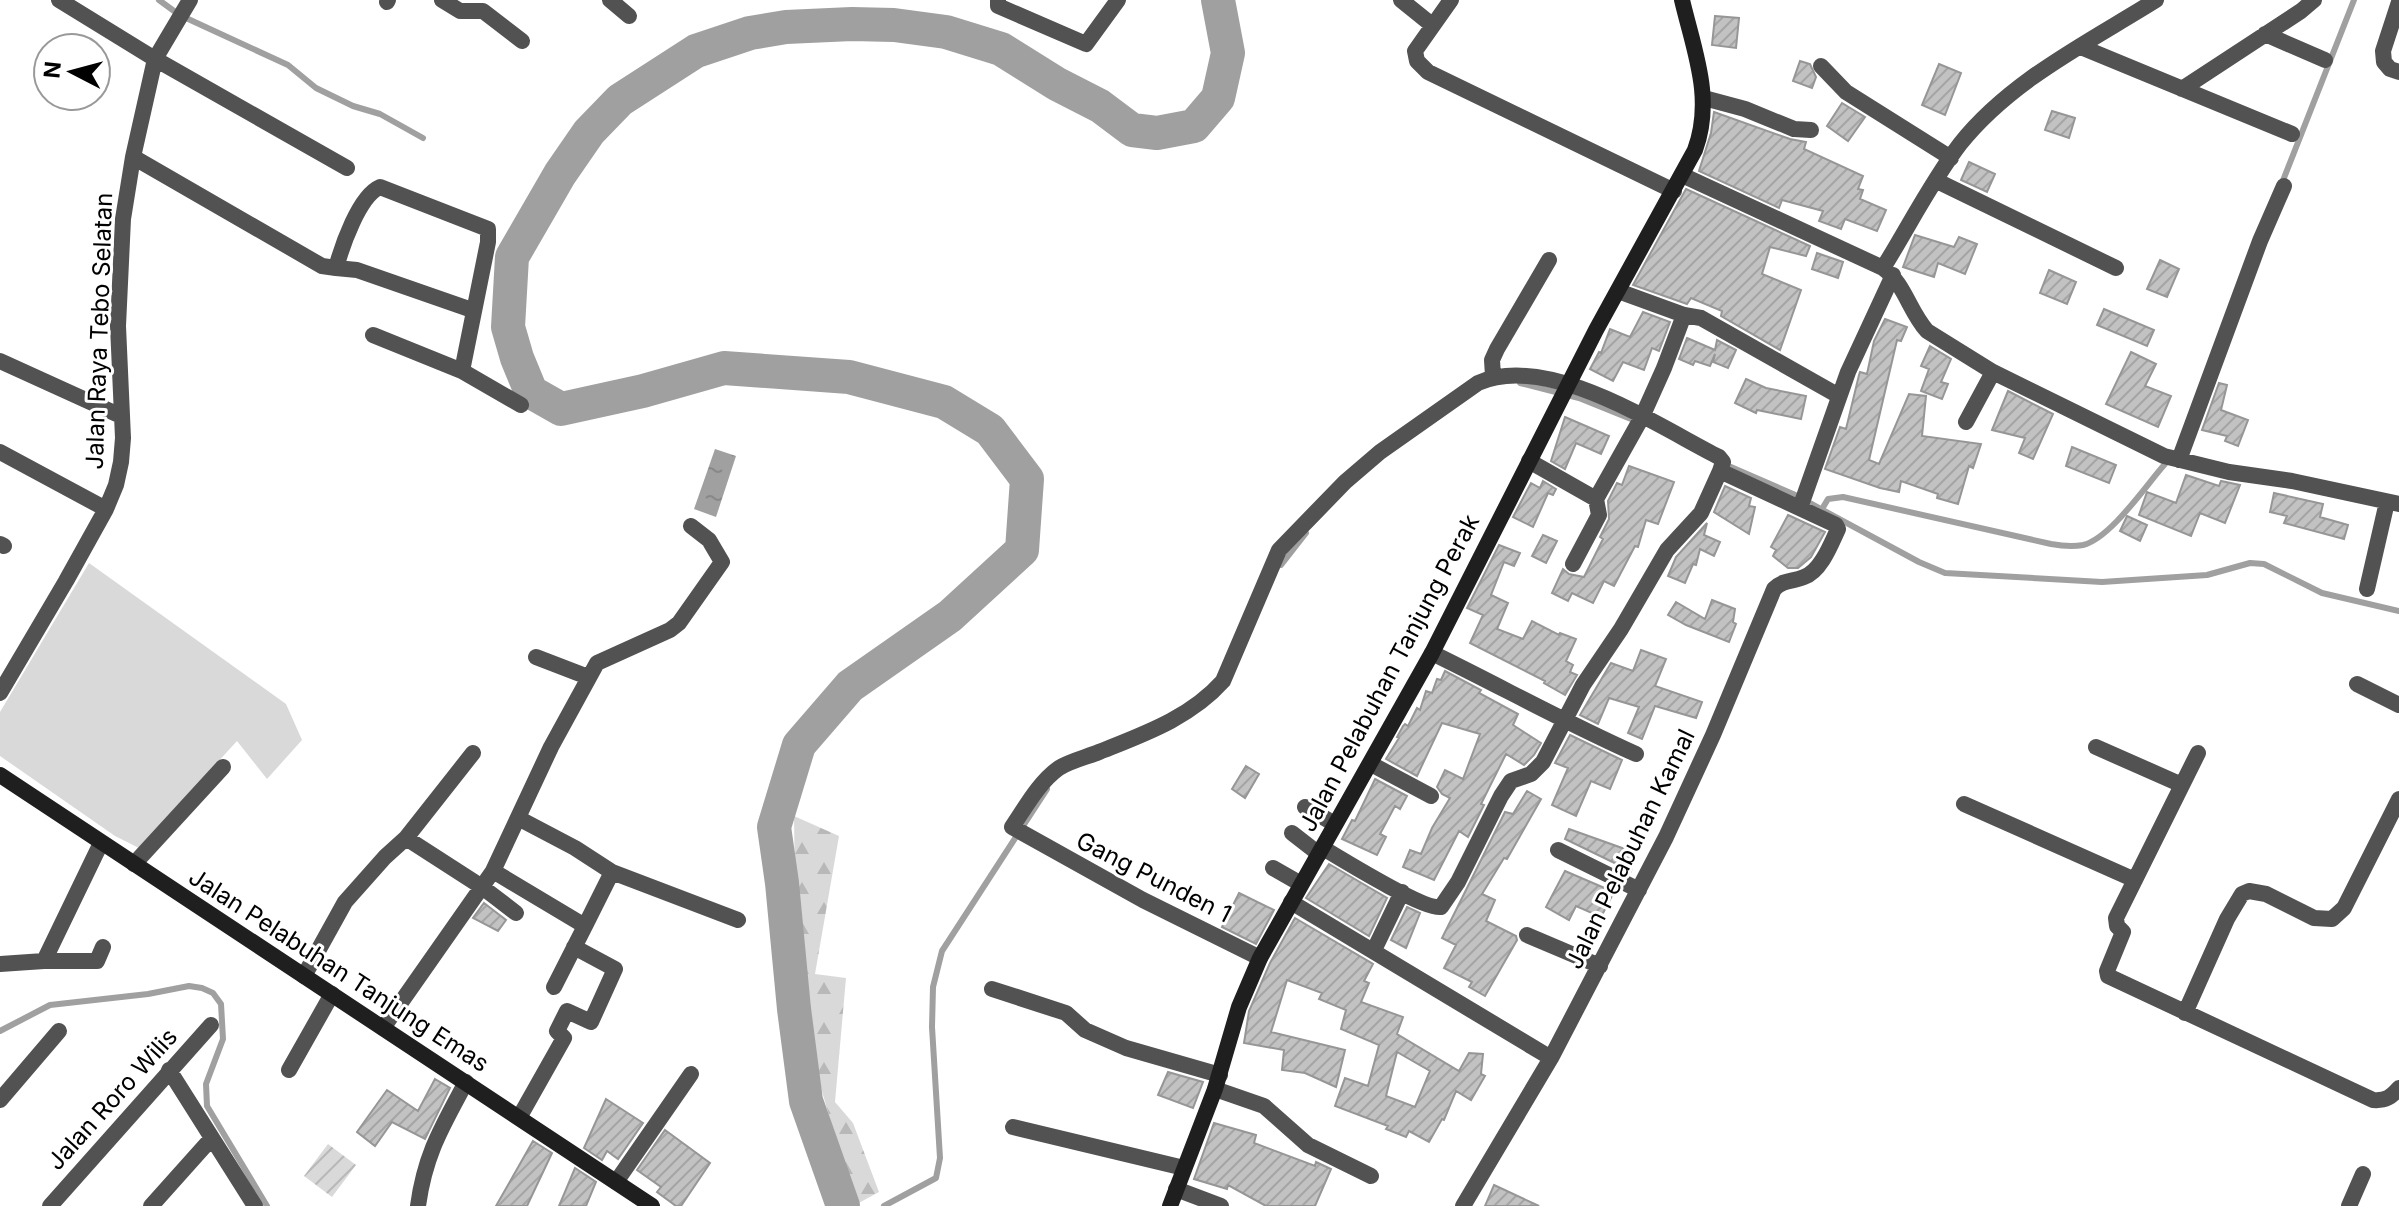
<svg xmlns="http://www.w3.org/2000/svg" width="2399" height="1206" font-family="Inter,sans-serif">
<defs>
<pattern id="forest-firs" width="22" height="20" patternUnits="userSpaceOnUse" patternTransform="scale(2)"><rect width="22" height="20" fill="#d9d9d9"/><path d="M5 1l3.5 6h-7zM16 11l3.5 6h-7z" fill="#b8b8b8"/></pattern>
<pattern id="garden-furrows" width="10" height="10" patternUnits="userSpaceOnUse" patternTransform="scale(2)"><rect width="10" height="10" fill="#d9d9d9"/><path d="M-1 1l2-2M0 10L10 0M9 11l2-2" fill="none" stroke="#b8b8b8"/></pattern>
<pattern id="water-ripples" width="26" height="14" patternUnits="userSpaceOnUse" patternTransform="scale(2)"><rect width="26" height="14" fill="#a0a0a0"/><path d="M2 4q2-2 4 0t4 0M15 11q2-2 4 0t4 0" fill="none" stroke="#888"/></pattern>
<pattern id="building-hatch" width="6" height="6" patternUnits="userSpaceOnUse" patternTransform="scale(2)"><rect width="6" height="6" fill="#c2c2c2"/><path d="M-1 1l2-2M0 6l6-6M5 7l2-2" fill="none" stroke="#a5a5a5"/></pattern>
</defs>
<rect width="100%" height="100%" fill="#fff"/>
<!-- grass -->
<path fill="#d9d9d9" d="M89 563 286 704 302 740 267 779 237 741 139 848 115 836 0 756V712Z"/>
<!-- forest -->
<path fill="url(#forest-firs)" d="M794 816 839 836 815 974 846 978 835 1102 853 1123 879 1192 855 1205 819 1081 795 891Z"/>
<!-- garden -->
<path fill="url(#garden-furrows)" d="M328 1144 356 1165 332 1197 304 1176Z"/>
<!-- water -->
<path fill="url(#water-ripples)" d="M715 449 736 456 716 517 694 509Z"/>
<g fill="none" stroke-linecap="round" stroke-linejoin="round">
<!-- stream -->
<path stroke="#a0a0a0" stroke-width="6" d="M159 0 174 11
M186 18 288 65 316 88 353 106 380 114 423 138
M2282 183 2354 0
M1520 383 1579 398 1631 419
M1724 464 1793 494 1919 562 1945 573 2102 582 2207 575 2250 563 2264 564 2322 593 2399 611
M1822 509 1828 499 1843 497 2051 544C2062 546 2073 547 2083 545 2111 538 2146 485 2165 464
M1281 565 1306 533
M0 1031 50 1005 148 994 189 986 202 988 213 993 221 1004 223 1039 206 1084 207 1106 267 1206
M884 1206 936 1178 940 1158 932 1027 933 987 942 951 1047 789"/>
<!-- river -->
<path stroke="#a0a0a0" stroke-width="34" d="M843 1206 806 1101 794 1009 782 883 774 827 799 745 850 686 950 616 1022 550 1027 479 990 430 944 402 849 377 724 368 643 391 561 409 531 392 517 358 508 327 512 257 560 174 589 132 620 100 696 51 750 33 786 27 852 24 894 25 946 32 1001 49 1057 84 1100 106 1132 130 1157 133 1194 126 1218 98 1228 53 1218 0"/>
</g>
<!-- building -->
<path fill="url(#building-hatch)" stroke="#969696" stroke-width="2" fill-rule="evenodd" d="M1715 16 1739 18 1736 48 1712 45Z
M1800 61 1810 64 1816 77 1812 88 1793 81Z
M1939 64 1961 73 1945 115 1922 105Z
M1842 103 1865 117 1848 141 1827 126Z
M2052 111 2075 118 2069 138 2045 130Z
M1714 112 1790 139 1806 142 1804 149 1863 176 1858 189 1863 190 1860 199 1886 210 1877 231 1845 219 1841 229 1819 221 1823 211 1782 200 1779 208 1699 171 1711 133Z
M1969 162 1995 174 1987 192 1961 180Z
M1686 189 1810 246 1806 256 1770 247 1762 274 1801 290 1780 350 1721 316 1722 311 1691 298 1687 304 1633 285Z
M1915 235 1954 247 1959 237 1977 244 1965 274 1938 263 1934 277 1903 267Z
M1817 253 1843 262 1838 278 1812 269Z
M2160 260 2179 269 2167 297 2147 289Z
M2049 270 2076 282 2067 304 2040 293Z
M2104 309 2154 330 2147 346 2097 325Z
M1643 312 1670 322 1659 351 1652 348 1644 370 1623 362 1613 381 1590 369 1599 352 1601 353 1610 329 1630 337Z
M1885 319 1907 327 1901 341 1897 340 1869 460 1879 464 1909 394 1926 396 1922 436 1981 444 1973 468 1969 466 1958 504 1937 498 1938 494 1901 481 1899 492 1880 488 1825 469 1840 427 1846 429 1859 375 1860 372 1867 374 1874 341Z
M1687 338 1715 350 1717 340 1736 350 1728 368 1713 362 1715 354 1710 366 1695 361 1693 365 1679 359Z
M1930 346 1951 359 1941 382 1948 384 1942 399 1921 391 1929 369 1921 366Z
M2131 352 2156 364 2145 386 2171 396 2158 427 2106 404Z
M1746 379 1766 388 1806 396 1801 419 1757 410 1756 413 1735 403Z
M2219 383 2227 385 2221 410 2248 420 2238 446 2225 441 2227 436 2202 430Z
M2008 391 2053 414 2033 459 2019 453 2025 438 1992 430Z
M1565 417 1609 436 1601 454 1576 443 1565 469 1551 461Z
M2072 447 2116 465 2109 483 2066 466Z
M1629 466 1674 482 1658 524 1646 520 1638 547 1635 546 1614 586 1604 581 1593 603 1572 593 1568 601 1552 593 1563 569 1569 574 1584 577 1603 539 1600 537 1609 519 1608 501 1617 483 1622 485Z
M2186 475 2219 486 2221 481 2240 485 2225 523 2200 513 2191 536 2139 515 2147 492 2176 503Z
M1543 481 1556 489 1553 495 1548 493 1533 527 1513 517 1531 483 1540 488Z
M1725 486 1751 498 1749 506 1755 507 1749 534 1714 512Z
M2274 493 2323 504 2320 517 2348 525 2344 539 2284 523 2287 516 2270 512Z
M1788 515 1825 532 1811 557 1798 568H1788L1773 556 1776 550 1771 547Z
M2127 516 2147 525 2140 541 2120 531Z
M1707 523 1704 535 1720 542 1714 556 1700 549 1696 565 1693 564 1685 583 1668 576 1676 557Z
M1543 535 1557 541 1546 563 1532 556Z
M1499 545 1520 553 1514 566 1504 562 1491 595 1508 603 1497 629 1523 639 1532 621 1559 635 1560 633 1576 639 1566 661 1573 665 1570 672 1577 675 1565 695 1544 683 1545 681 1470 643 1483 615 1467 608Z
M1712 600 1735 609 1733 622 1736 624 1729 642 1686 625 1668 615 1676 602 1705 619Z
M1641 650 1666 659 1655 686 1702 702 1696 718 1655 706 1642 739 1628 733 1639 707 1609 698 1598 724 1580 715 1611 663 1633 671Z
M1445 671 1481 690 1479 693 1518 714 1513 725 1541 743 1534 755 1524 765 1506 754 1481 804 1484 805 1468 837 1459 831 1434 880 1403 867 1410 850 1421 854 1432 828 1450 798 1442 794 1437 787 1445 770 1463 779 1480 734 1442 723 1417 776 1386 759 1399 738 1397 737 1403 726 1405 724 1408 726 1417 708 1420 710 1426 691 1432 693 1437 679 1441 680Z
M1570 735 1622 760 1610 789 1591 781 1576 816 1552 805 1568 768 1555 763Z
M1246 766 1259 774 1245 798 1232 789Z
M1375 779 1407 796 1400 809 1395 806 1380 834 1386 837 1377 855 1342 839 1352 820 1355 821Z
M1527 791 1541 799 1507 859 1504 858 1482 894 1495 900 1486 921 1516 936 1517 940 1485 996 1469 987 1472 982 1444 968 1456 945 1442 938 1505 812 1513 814Z
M1569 829 1636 853 1631 871 1565 839Z
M1329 864 1387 898 1369 936 1306 898Z
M1565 871 1614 892 1601 917 1576 906 1569 920 1546 907Z
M1239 893 1274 910 1256 944 1222 927Z
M484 903 506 920 498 931 473 918Z
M1407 907 1420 913 1406 948 1391 940Z
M1295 918 1373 964 1364 981 1369 983 1361 1002 1403 1017 1397 1034 1459 1071 1469 1053 1483 1054 1481 1074 1485 1076 1471 1100 1456 1091 1444 1120 1442 1119 1429 1142 1409 1131 1406 1137 1386 1129 1388 1126 1335 1106 1345 1078 1368 1086 1379 1045 1341 1029 1346 1010 1319 999 1322 993 1287 980 1271 1032 1345 1050 1336 1087 1305 1073 1282 1070 1284 1050 1244 1043 1249 1011 1270 963ZM1397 1052 1430 1071 1415 1107 1386 1096Z
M1168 1072 1203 1082 1193 1108 1158 1095Z
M435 1079 450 1088 425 1139 392 1122 375 1146 357 1132 387 1090 418 1111Z
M606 1099 643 1123 618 1159 607 1151 602 1160 584 1148Z
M1214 1123 1256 1135 1254 1143 1315 1166 1316 1162 1331 1169 1315 1206H1266L1228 1185 1227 1189 1194 1179Z
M665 1130 710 1163 681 1206H676L657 1192 661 1187 637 1170Z
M533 1141 552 1153 527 1206H496Z
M575 1168 596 1182 586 1206H559Z
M1494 1185 1539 1206H1485Z"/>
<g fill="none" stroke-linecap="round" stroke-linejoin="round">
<!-- street -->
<path stroke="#525252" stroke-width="16" d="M59 0 155 59 347 168
M442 0 460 11H483L522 41
M610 0 629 16
M998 0V6L1086 44 1118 0
M1401 0 1432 25
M1451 0 1415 51 1417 61 1428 72 1674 191
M387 2 388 0
M2399 2 2383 51 2384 62 2390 69 2399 72
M2265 34 2325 60
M2081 47 2292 134
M1821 66 1846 92 1951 158
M2182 89 2301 11 2314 0
M1704 98 1745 109 1794 129 1811 130
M133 157 322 266 336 268C342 246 359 196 380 187L488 229V242L462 371 521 405
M1682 175 1883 268C1905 284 1909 311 1927 331L1993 372 2164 456 2229 472 2292 481 2399 504
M1937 181 2116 268
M336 268 357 270 472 310
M1883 268C1908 228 1931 182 1960 144 2011 80 2089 42 2156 0
M1618 291 1684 315
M373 335 462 371
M0 361 121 416
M1493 376 1492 360 1497 349 1549 260
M1966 422 1993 372
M0 452 106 509
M2179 460 2260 241 2284 186
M1529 461 1596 499 1599 515 1573 564
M1596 499 1642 417 1664 368 1684 315 1701 318 1839 396
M1800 508 1848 372 1893 275
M0 544 4 546
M2367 589 2387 502
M1432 653C1500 686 1566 723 1636 754
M536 657 588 677
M2357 684 2399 705
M0 693 66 581 106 509 116 485 121 462 123 438 118 326 123 219 133 157 155 59 190 0
M2096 747 2182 785
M473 753 406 838 482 887 516 913
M2198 753 2116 918 2117 926 2123 932 2107 971 2108 976 2373 1100C2386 1101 2391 1097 2399 1088
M1371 764 1431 796
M1964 804 2135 880
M1305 807 1335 824
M518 818 575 848 612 872 738 920
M1292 833 1319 854
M1323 848C1343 860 1424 910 1441 907L1458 882 1501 796 1511 781 1531 774 1543 762 1583 685 1621 629 1667 550 1701 513 1720 471
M1558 850 1639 890
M134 864 223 767
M1273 868 1301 884
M493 871 585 926 554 987
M1291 902 1551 1058
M585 926 612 872
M1527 935 1600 966
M1374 950 1402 892
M1260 958 1143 900 1012 827C1025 808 1039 782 1059 768 1070 761 1087 757 1099 752 1144 734 1190 718 1223 681L1279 550 1345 482 1380 452 1478 383C1548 352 1656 425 1719 457L1723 462 1720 471 1836 525 1838 529C1831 544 1821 571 1804 577 1793 582 1784 579 1774 589L1713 735 1666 837 1551 1058 1463 1206
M44 961H97L103 947
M0 964 44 961 101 843
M304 976 345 902 385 857 406 838
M992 989 1066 1013 1085 1030 1126 1048 1220 1075
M2185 1013 2227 919 2242 894 2249 891 2266 894 2314 918 2332 919 2344 908 2399 799
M383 1028 493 871 551 747 597 663 670 630 679 623 722 562 709 540 691 526
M169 1070 255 1206
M289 1070 332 994
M1215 1089 1264 1106 1308 1145 1371 1176
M0 1100 59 1031
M520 1116 564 1038 557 1031 567 1011 591 1022 615 969 574 947
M1013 1127 1184 1168
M616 1182 691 1074
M1176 1189 1221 1206
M50 1206 211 1025
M151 1206 211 1139
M418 1206C425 1154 442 1127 466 1082
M2349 1206 2363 1174"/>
<!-- secondary -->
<path stroke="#1f1f1f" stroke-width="16" d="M0 775 652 1206
M1170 1206 1215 1089 1239 1007 1260 958 1432 653 1596 330 1695 150C1714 98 1694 51 1682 0"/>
</g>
<g text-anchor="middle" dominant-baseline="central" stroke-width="6" stroke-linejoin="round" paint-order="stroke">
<!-- street labels -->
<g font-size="24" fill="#000" stroke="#fff">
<text transform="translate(99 331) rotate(-88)">Jalan Raya Tebo Selatan</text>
<text transform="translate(1389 673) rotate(-62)">Jalan Pelabuhan Tanjung Perak</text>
<text transform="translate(1630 849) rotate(-64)">Jalan Pelabuhan Kamal</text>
<text transform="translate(1154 877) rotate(27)">Gang Punden 1</text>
<text transform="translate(339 970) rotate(33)">Jalan Pelabuhan Tanjung Emas</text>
<text transform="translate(112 1099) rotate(-48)">Jalan Roro Wilis</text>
</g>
</g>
<!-- north arrow -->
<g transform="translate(72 72) rotate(276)"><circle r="38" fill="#ffffff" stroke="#999999" stroke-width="2"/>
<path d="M0-6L14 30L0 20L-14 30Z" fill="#000000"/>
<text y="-12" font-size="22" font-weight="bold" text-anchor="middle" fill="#000000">N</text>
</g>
</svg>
